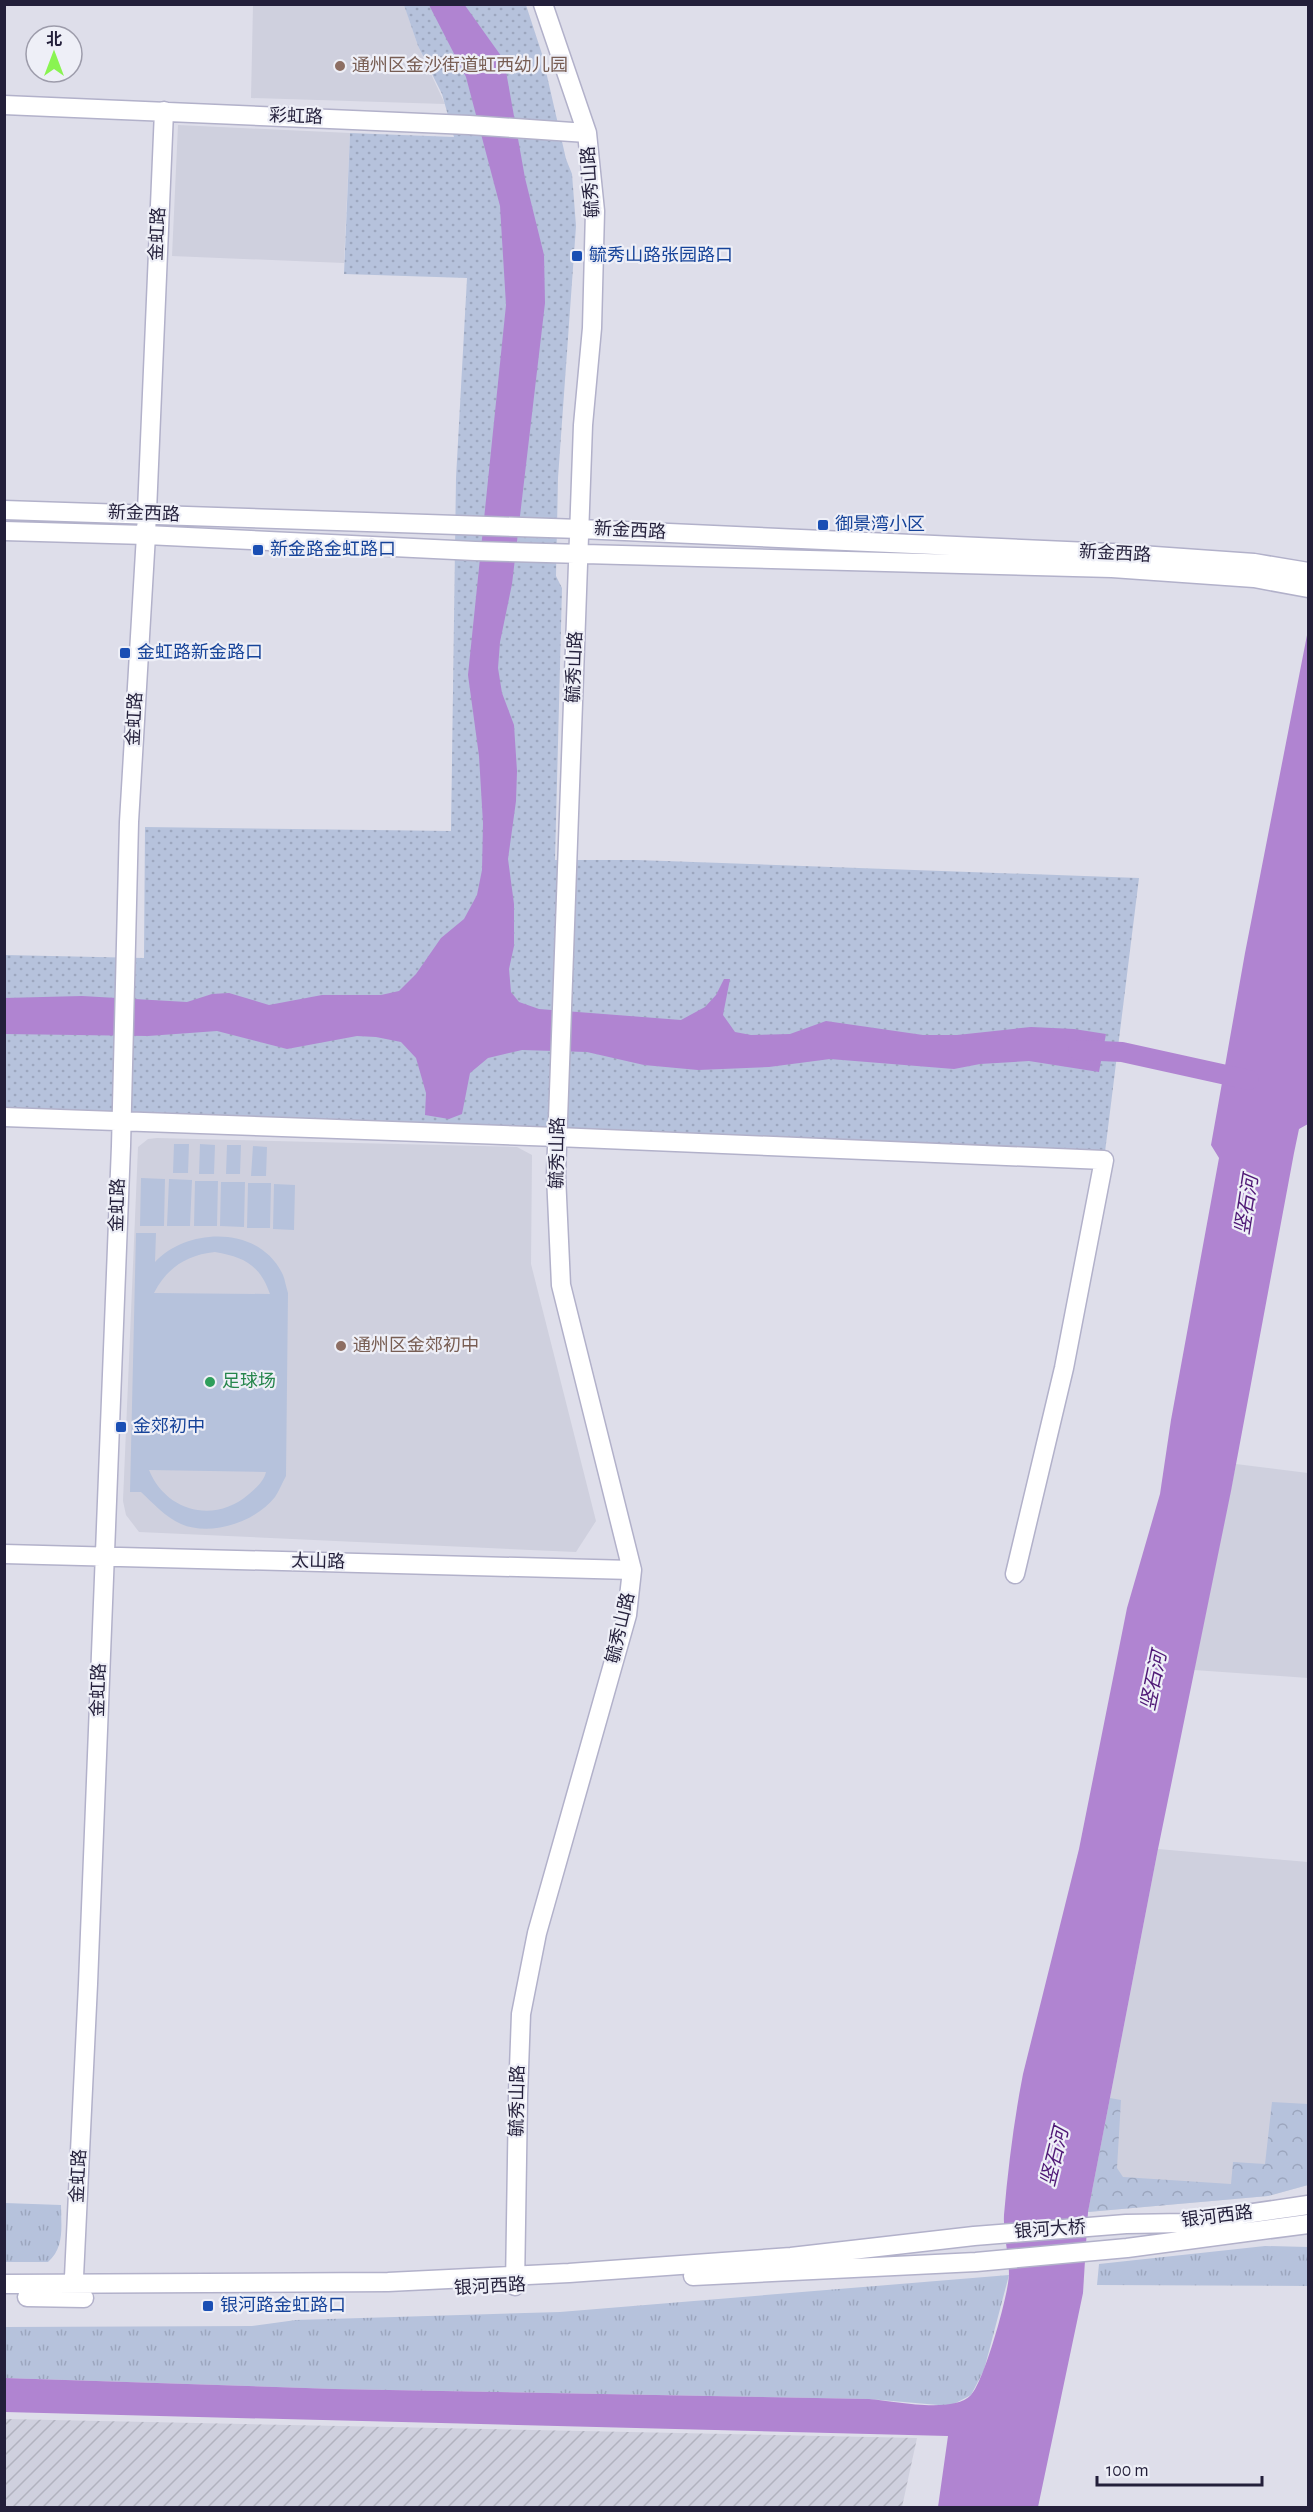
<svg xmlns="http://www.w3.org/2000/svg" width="1313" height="2512" font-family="'Alegreya Sans','Noto Sans SC',sans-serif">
<defs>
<pattern id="industrial-furrows" width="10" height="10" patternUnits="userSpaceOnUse" patternTransform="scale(1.5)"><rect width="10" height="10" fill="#cfd0de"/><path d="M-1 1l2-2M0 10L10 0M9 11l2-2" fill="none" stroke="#b1b2bf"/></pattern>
<pattern id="grass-tufts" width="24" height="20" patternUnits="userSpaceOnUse" patternTransform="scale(1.5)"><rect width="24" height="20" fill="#b6c2dc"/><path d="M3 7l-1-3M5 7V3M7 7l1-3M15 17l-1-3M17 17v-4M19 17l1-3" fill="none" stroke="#9ca6be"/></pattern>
<pattern id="forest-crowns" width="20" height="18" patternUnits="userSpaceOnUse" patternTransform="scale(1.5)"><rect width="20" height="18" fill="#b6c2dc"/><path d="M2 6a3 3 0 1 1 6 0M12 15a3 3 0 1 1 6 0" fill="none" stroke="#9ca6be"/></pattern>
<pattern id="park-dots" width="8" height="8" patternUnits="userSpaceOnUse" patternTransform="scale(1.5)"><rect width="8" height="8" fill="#b6c2dc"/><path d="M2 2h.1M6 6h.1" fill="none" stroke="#9ca6be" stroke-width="1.8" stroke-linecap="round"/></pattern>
</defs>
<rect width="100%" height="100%" fill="#dedeea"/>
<!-- built -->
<path fill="#cfd0de" d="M404 4 418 46 445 104 251 98 253 5Z
M178 125 350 133 344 263 172 256Z
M157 1138 517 1147 532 1155 531 1264 596 1521 576 1552 139 1532 126 1515 123 1501 138 1147 148 1139Z
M1236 1464 1308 1473V1678L1194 1670Z
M1158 1849 1308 1862V2185L1268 2196 1088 2212Z"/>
<!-- industrial -->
<path fill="url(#industrial-furrows)" d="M5 2419 917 2438 902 2507 5 2508Z"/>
<!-- grass -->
<path fill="url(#grass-tufts)" d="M5 2203 61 2205C61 2226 65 2247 48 2262H5Z
M1265 2246 1308 2247V2286L1097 2285 1099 2264Z
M1009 2275 984 2370 971 2395 950 2406 869 2399 335 2389 5 2378V2327L252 2326 296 2320 560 2312Z"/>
<!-- forest -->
<path fill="url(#forest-crowns)" d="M1110 2098 1121 2100 1117 2168 1123 2177 1231 2184 1233 2162 1265 2164 1272 2102 1308 2104V2185L1268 2196 1088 2212Z"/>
<!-- park -->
<path fill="url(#park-dots)" d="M404 5H526L542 54 566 159 572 174 576 226 558 478 556 576 562 588 555 860H637L1139 878 1104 1160 5 1117V955L144 958 145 827 451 831 456 478 467 278 344 274 350 133 454 137 442 94 418 46Z"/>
<!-- pitch -->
<path fill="#b6c2dc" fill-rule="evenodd" d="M174 1144H189L188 1173H173Z
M200 1144 215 1145 214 1174H199Z
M227 1145H241L240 1174H226Z
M253 1146 267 1147 266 1176H251Z
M141 1178 165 1179 164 1226H140Z
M169 1179 192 1180 190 1226H167Z
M195 1181H218L217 1226H194Z
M221 1182H245L244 1227 220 1226Z
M248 1183H271L270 1228H247Z
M274 1184 295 1185 294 1230 273 1229Z
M136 1233H156L155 1262C188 1227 260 1225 283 1275 285 1280 286 1287 288 1293L286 1476C282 1483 279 1491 275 1497 255 1522 211 1537 181 1524 165 1517 153 1503 141 1492H130ZM215 1252C244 1257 260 1265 270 1294L154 1293C167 1268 186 1255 215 1252ZM149 1470 266 1472C264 1481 256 1488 249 1494 215 1524 166 1512 149 1470Z"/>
<!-- water -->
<path fill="#b084d1" d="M464 4 504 60 525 178 544 255 545 303 512 584 500 642 498 668 502 693 514 725 517 771 516 801 508 859 514 904V946L509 969 511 992 519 1002 539 1009 681 1020 705 1007 716 995 724 979H730L723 1015 735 1032 751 1035 790 1034 826 1021 923 1035H957L1031 1027 1074 1029 1106 1034 1099 1072 1029 1061 980 1064 954 1069 830 1059 769 1067 698 1070 644 1065 587 1052 522 1050 488 1058 470 1073 462 1114 449 1119 425 1115 426 1093 416 1058 401 1042 376 1037 357 1036 287 1049 217 1031 148 1036 5 1034 4 998 82 996 187 1002 212 994 229 993 269 1005 322 995H381L399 991 416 974 441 938 464 919 477 895 482 870 483 823 479 756 468 675 506 305 500 206 466 77 429 5Z
M1308 630V1124L1299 1129 1294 1153 1231 1491 1158 1849 1088 2212 1083 2293 1038 2507H938L948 2436 5 2412V2378L335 2389 869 2399C894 2401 953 2414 971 2395 984 2382 1009 2293 1009 2274 1009 2254 1003 2234 1004 2215 1008 2168 1014 2120 1023 2074L1079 1849 1127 1608 1160 1494 1171 1420 1219 1158 1211 1145 1245 953Z"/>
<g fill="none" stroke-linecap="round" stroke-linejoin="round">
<!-- river -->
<path stroke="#b084d1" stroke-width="20" d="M1078 1050 1122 1052 1249 1080"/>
<!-- secondary casing -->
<g stroke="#b2b1ca" stroke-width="21">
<path id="secondary" d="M4 105 469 125 587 133
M4 510 580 529 1112 553 1254 563 1308 572
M4 531 146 535 475 551 1112 568 1254 578 1308 588
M4 1117 557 1137 1104 1160 1064 1368 1015 1574
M4 1554 632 1570
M693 2276 976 2262 1127 2248 1308 2224
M4 2284 388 2282 569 2273 791 2257 974 2236 1126 2224 1184 2223 1308 2205
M515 2286 518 2096 521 2014 537 1933 627 1615 632 1570 561 1285 556 1175 583 425 592 328 595 211 587 133 543 4
M27 2297 84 2298
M73 2298 88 1984 121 1146 129 822 146 535 164 111"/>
</g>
<!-- secondary -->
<use href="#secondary" stroke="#fff" stroke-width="18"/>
</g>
<!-- markers -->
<g fill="#8d6e63" stroke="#eeeff7" stroke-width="2">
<circle cx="340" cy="66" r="6"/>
<circle cx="341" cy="1346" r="6"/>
</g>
<g fill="#1a4fb4" stroke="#eeeff7" stroke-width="2">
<rect x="571" y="250" width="12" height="12" rx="3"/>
<rect x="817" y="519" width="12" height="12" rx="3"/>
<rect x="252" y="544" width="12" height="12" rx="3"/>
<rect x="119" y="647" width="12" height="12" rx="3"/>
<rect x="115" y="1421" width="12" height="12" rx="3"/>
<rect x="202" y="2300" width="12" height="12" rx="3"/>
</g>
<circle fill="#2e9e5b" stroke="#eeeff7" stroke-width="2" cx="210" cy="1382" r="6"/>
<g text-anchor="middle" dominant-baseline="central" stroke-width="4.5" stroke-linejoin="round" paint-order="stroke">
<!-- education labels -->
<g font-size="18" fill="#785e54" stroke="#eeeff7" text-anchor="start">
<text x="352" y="66">通州区金沙街道虹西幼儿园</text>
<text x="353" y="1346">通州区金郊初中</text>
</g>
<!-- street labels -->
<g font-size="18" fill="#231f3a" stroke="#eeeff7">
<text transform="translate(296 117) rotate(2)">彩虹路</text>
<text transform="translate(591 182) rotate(-94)">毓秀山路</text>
<text transform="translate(158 234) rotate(-87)">金虹路</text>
<text transform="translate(144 514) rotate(2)">新金西路</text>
<text transform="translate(630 531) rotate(3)">新金西路</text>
<text transform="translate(1115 554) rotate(3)">新金西路</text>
<text transform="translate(575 667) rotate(-88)">毓秀山路</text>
<text transform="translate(135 719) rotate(-87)">金虹路</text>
<text transform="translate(558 1153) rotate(-89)">毓秀山路</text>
<text transform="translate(118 1205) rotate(-88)">金虹路</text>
<text transform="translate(318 1562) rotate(1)">太山路</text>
<text transform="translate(621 1628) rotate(-77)">毓秀山路</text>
<text transform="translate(99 1690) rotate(-88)">金虹路</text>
<text transform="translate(518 2101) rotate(-89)">毓秀山路</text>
<text transform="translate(79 2176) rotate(-87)">金虹路</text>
<text transform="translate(1217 2217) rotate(-7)">银河西路</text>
<text transform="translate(1050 2230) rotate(-4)">银河大桥</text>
<text transform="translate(490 2287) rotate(-3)">银河西路</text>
</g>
<!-- transit labels -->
<g font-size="18" fill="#164399" stroke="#eeeff7" text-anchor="start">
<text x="589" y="256">毓秀山路张园路口</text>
<text x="835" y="525">御景湾小区</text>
<text x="270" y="550">新金路金虹路口</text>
<text x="137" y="653">金虹路新金路口</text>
<text x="133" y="1427">金郊初中</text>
<text x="220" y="2306">银河路金虹路口</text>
</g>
<!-- leisure labels -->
<g font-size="18" fill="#27864d" stroke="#eeeff7" text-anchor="start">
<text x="222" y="1382">足球场</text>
</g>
<!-- water labels -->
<g font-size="20" font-style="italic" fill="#4f1976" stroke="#eeeff7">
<text transform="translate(1247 1205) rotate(-81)">竖石河</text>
<text transform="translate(1154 1681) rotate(-78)">竖石河</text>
<text transform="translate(1055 2157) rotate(-76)">竖石河</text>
</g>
</g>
<!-- border -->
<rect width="1313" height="2512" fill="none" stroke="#231f3a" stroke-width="12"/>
<!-- north arrow -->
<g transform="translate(54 54)"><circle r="28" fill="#eeeff7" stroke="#9d9cab" stroke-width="1.5"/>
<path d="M0-4.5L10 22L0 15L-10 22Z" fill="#89f451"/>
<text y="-9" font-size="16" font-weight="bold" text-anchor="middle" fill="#231f3a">北</text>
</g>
<!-- scale -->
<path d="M1097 2476v9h165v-9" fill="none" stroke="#231f3a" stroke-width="3"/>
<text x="1106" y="2476" font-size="18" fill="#231f3a" stroke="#eeeff7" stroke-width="4.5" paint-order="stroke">100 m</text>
</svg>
